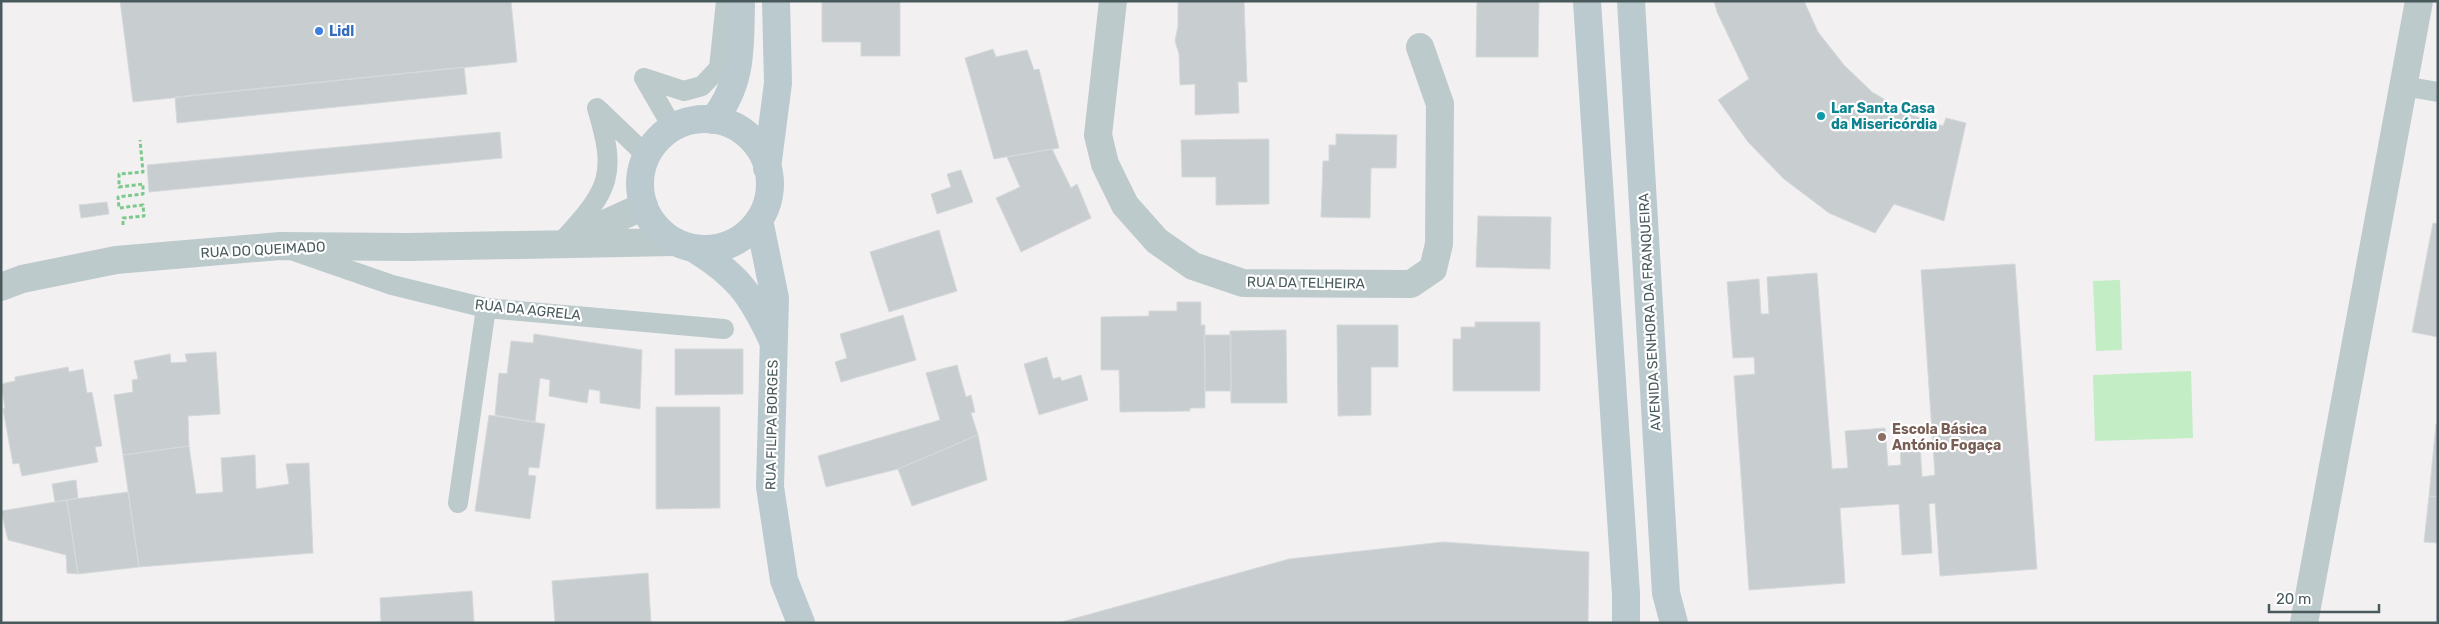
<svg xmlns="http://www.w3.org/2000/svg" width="2439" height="624" font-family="Rubik,sans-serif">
<rect width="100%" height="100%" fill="#f3f0f1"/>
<!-- green -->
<path fill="#c2edc5" d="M2120 280 2122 350 2096 351 2093 281Z
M2191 371 2193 438 2095 441 2093 375Z"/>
<!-- building -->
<path fill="#c8cdd0" stroke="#d5d9db" d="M120 1H511L517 62 133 102Z
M822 1H900V56H861V42H822Z
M1178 1H1244L1247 82H1238L1239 113 1195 115V84L1180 85 1179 54 1175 41 1178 26Z
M1477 1H1539L1538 57H1476Z
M1714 1H1804L1818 32 1844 65 1872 92 1909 114 1943 126 1946 118 1966 123 1944 221 1894 204 1875 233 1829 213 1784 179 1748 142 1718 100 1749 79 1717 12Z
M993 49 996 57 1027 50 1034 70 1039 69 1059 148 994 159 965 58Z
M464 67 467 94 177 123 175 97Z
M500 132 502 158 149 192 147 165Z
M1336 134 1397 135 1396 168H1371L1370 218 1321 217 1323 161H1329V145H1336Z
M1269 139V204L1216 205V177H1182L1181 140Z
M1052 149 1071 188 1077 184 1091 218 1021 252 996 198 1020 187 1007 157Z
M961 170 973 202 937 214 931 194 951 187 947 174Z
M107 202 109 214 81 218 79 205Z
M1478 216 1551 217 1550 269 1476 267Z
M2433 223 2438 224V337L2412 332Z
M939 230 957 291 889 312 870 252Z
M2015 264 2037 569 1940 576 1935 503 1929 504 1932 553 1902 555 1899 504 1840 508 1845 583 1749 590 1734 376 1755 374 1754 357 1733 358 1727 282 1759 279 1761 314H1769L1767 277 1817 273 1832 469 1848 468 1845 431 1885 428 1888 466 1901 465 1900 445 1920 444 1922 477 1935 475 1921 270Z
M1177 302H1201V325H1205V408H1190V411L1120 412 1119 370H1101V317L1149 316V311H1177Z
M903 315 916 360 841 382 835 362 847 358 840 334Z
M1475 322H1540V391H1453V339H1461V327H1475Z
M1337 325H1398V367H1371V415L1338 416Z
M1286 330 1287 403H1231L1230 331Z
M534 334 642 350 640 409 600 403V391L589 389 587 403 549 396 550 380 540 378 535 422 495 415 499 373 507 374 511 341 533 343Z
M1204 335H1231V391H1205Z
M675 349H743V394L675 395Z
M216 352 220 414 188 416 189 446 123 455 114 395 133 392 132 380 138 379 134 361 170 354 171 363 187 362 185 354Z
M1047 357 1053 379 1060 377 1062 381 1081 375 1088 400 1039 415 1024 364Z
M957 365 966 397 971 395 975 412 971 413 978 435 898 469 826 487 818 456 940 420 926 373Z
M68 367 69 372 83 369 87 393 92 392 102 446 95 447 98 462 22 476 19 463 13 464 3 409 5 408 1 384 15 381V377Z
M656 407H720V508L656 509Z
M489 415 545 424 539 468 529 467 528 475 536 476 530 519 475 511Z
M2436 424H2438V497L2429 496Z
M978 435 987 480 912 506 898 469Z
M189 446 196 494 223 492 221 458 255 455 256 489 289 484 286 464 309 463 313 553 139 567 123 455Z
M76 480 78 498 55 502 52 484Z
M128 492 139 567 78 574 67 500Z
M2429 496 2438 497V543L2424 542Z
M67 500 78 574 67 573 66 555 8 540 1 511Z
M1443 542 1589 552 1588 623H1058L1289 559Z
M648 573 651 623H555L552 581Z
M472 591 474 623H381L380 598Z"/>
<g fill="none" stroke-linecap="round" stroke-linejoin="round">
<!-- path -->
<path stroke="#7bca8b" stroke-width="3" stroke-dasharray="4 2.5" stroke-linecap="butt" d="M123 225V218L144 216 143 205 119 208 118 197 143 194V184L119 187V174L143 172 140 140"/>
<!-- lane -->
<path stroke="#bdcacc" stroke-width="20" d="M644 78 684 91 702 86 719 68 726 1
M644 78 673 128
M2403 86 2438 92
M599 110 647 156
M565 238C610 189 617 174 597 108
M294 251 392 285 486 308 724 329
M458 503 486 308"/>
<!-- street -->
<path stroke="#bdcacc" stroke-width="28" d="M1113 1 1098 135 1105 164 1125 205 1157 241 1193 266 1243 283 1411 284 1433 269 1439 244 1440 104 1420 47
M569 240 644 206
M1 287 22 279 116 260 280 246 409 247 675 242
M2304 623 2419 1"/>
<!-- secondary -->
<path stroke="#bacace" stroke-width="28" d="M1587 1 1626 594V623
M1631 1 1666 593 1674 623
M640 184a65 65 0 1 1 130 0a65 65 0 1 1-130 0Z
M713 120C743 84 740 46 741 1
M767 168 778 83 776 1
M759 220 775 298 770 487 784 580 801 623
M695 249C737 275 751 294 772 339"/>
</g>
<!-- markers -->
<circle fill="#3f7fe0" stroke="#fff" stroke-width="2" cx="319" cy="31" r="5"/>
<circle fill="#0f9aa8" stroke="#fff" stroke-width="2" cx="1821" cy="116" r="5"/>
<circle fill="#8d6e63" stroke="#fff" stroke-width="2" cx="1882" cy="437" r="5"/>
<g text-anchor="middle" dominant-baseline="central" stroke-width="4.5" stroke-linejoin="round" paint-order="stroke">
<!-- shop labels -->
<g font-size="14" font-weight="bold" fill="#366cbe" stroke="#fff" text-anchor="start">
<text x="329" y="31">Lidl</text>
</g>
<!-- culture labels -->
<g font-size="14" font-weight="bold" fill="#0d838f" stroke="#fff" text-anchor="start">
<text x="1831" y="108">Lar Santa Casa<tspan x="1831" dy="16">da Misericórdia</tspan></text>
</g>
<!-- street labels -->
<g font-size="14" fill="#495a5d" stroke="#fff">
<text transform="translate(263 250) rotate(-3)">RUA DO QUEIMADO</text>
<text transform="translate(1306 283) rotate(1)">RUA DA TELHEIRA</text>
<text transform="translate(528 310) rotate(6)">RUA DA AGRELA</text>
<text transform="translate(1650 312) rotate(-93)">AVENIDA SENHORA DA FRANQUEIRA</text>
<text transform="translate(772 425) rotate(-89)">RUA FILIPA BORGES</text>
</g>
<!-- education labels -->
<g font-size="14" font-weight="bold" fill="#785e54" stroke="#fff" text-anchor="start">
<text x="1892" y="429">Escola Básica<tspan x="1892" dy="16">António Fogaça</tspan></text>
</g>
</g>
<!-- border -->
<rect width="2439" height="624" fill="none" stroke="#495a5d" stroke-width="5"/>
<!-- scale -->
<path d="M2269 604v8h110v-8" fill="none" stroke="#495a5d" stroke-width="2.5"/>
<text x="2276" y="604" font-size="15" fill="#495a5d" stroke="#ffffff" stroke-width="4" paint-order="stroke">20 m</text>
</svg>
